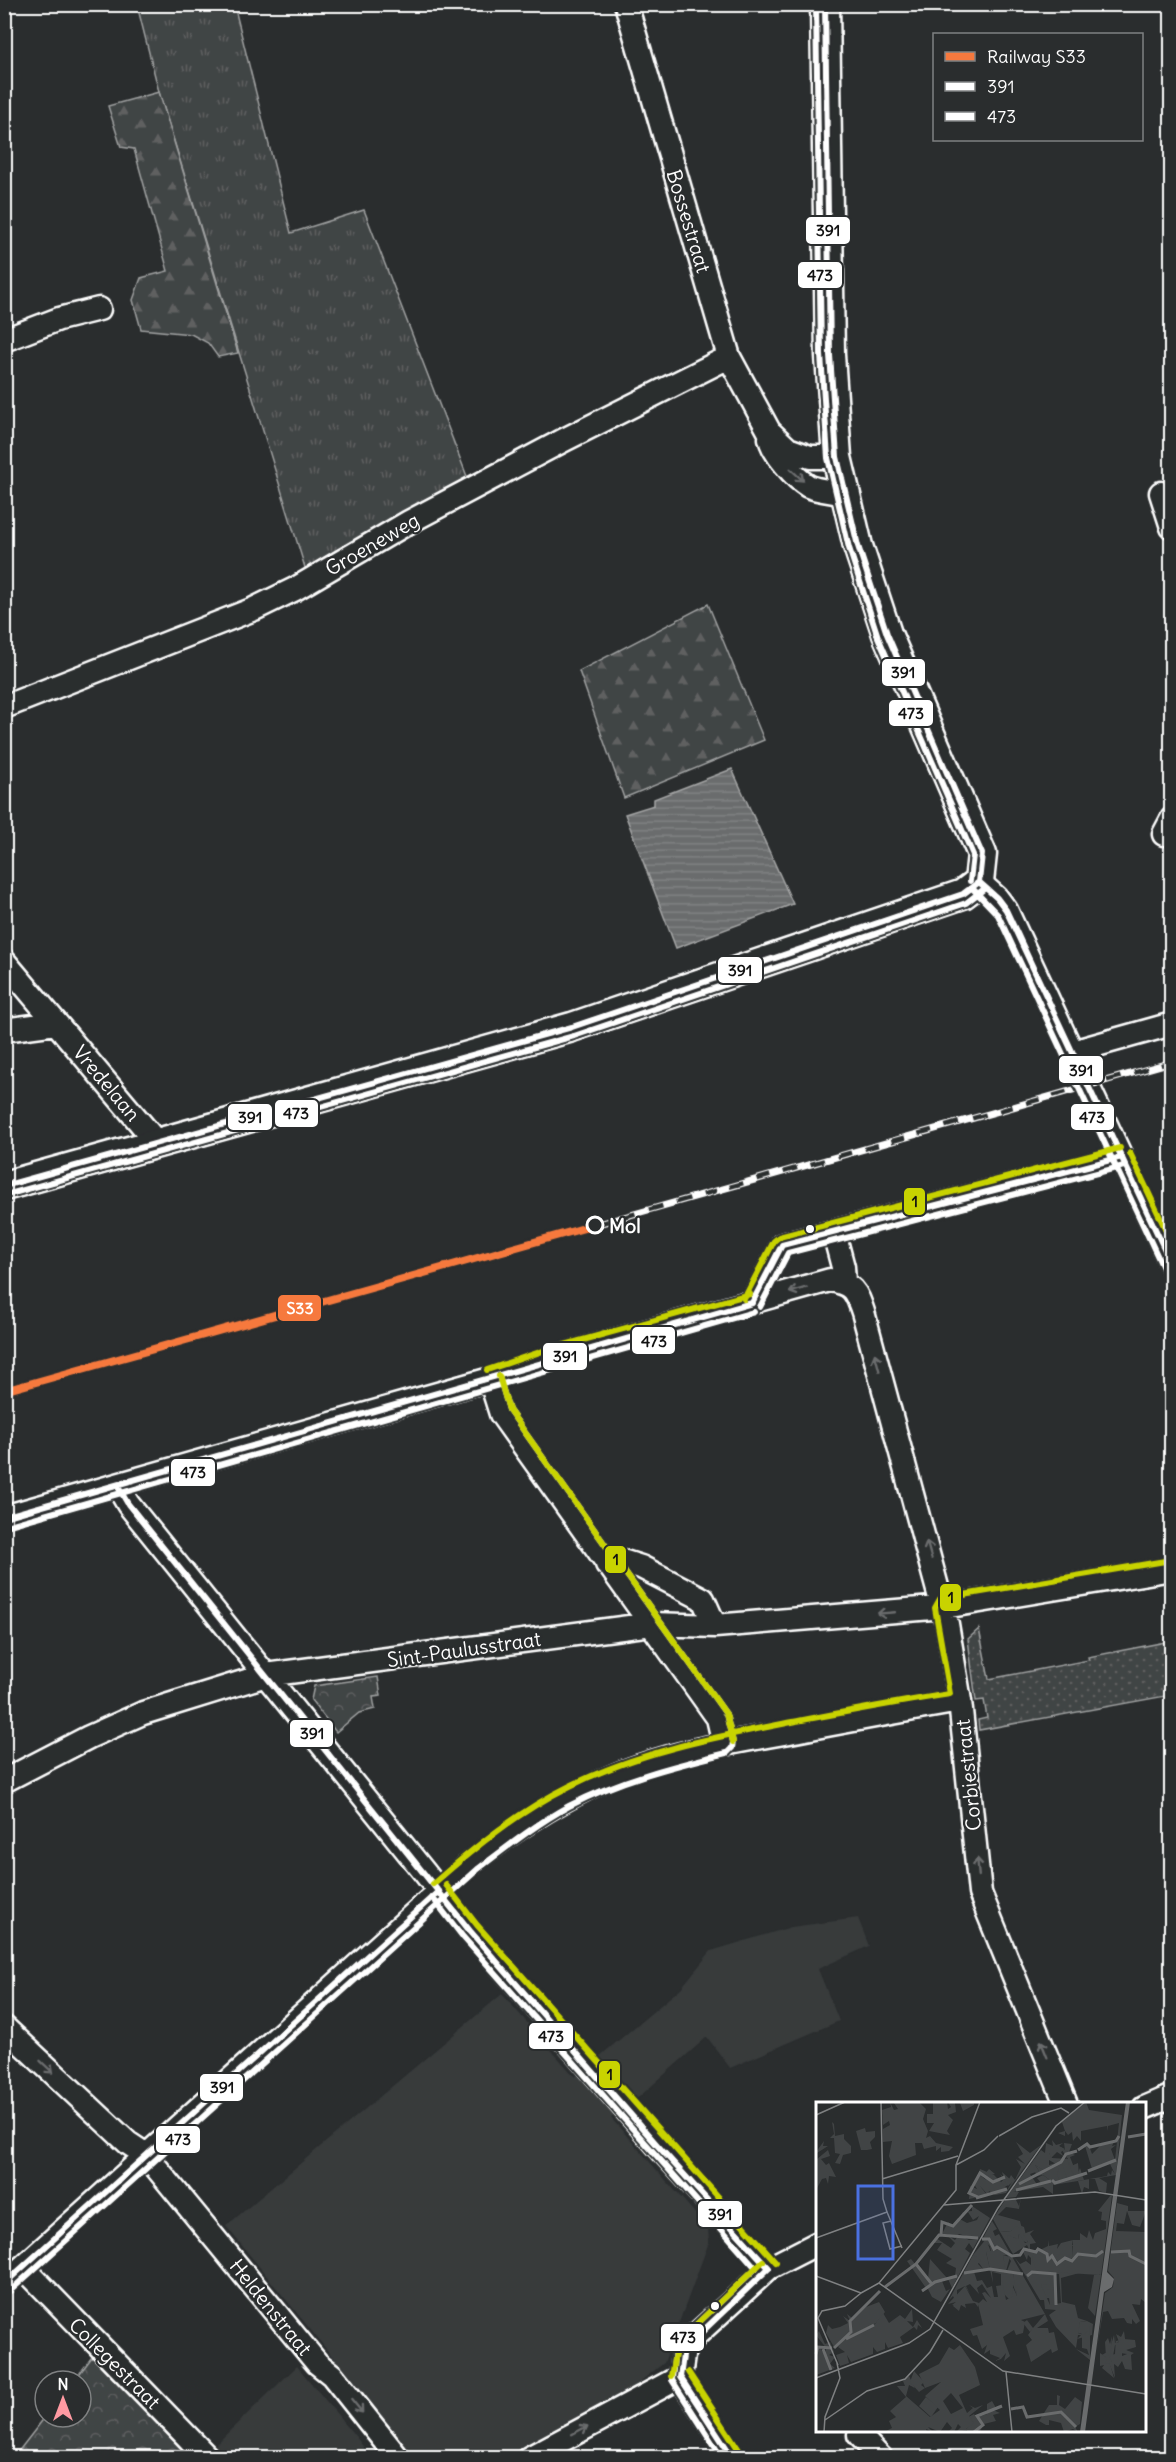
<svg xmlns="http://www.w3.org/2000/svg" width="1176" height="2462" font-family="Delius,sans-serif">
<defs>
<pattern id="grass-tufts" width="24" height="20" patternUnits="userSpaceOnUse" patternTransform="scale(1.5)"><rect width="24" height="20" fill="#414445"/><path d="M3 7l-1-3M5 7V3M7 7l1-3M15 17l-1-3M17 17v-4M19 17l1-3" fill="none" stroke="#5e6061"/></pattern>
<pattern id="forest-firs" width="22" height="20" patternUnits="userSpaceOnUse" patternTransform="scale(1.5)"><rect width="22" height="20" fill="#414445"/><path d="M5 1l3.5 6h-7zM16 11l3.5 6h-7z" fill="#5e6061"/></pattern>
<pattern id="park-crowns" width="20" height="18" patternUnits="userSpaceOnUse" patternTransform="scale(1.5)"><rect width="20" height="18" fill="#414445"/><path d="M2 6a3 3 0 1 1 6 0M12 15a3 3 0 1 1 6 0" fill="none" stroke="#5e6061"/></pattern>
<pattern id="garden-dots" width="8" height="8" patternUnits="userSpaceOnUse" patternTransform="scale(1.5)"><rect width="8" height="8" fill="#414445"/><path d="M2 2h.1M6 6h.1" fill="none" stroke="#5e6061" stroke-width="1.8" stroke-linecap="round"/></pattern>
<pattern id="water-rules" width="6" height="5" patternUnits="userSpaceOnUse" patternTransform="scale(1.5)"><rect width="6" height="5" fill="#6a6c6d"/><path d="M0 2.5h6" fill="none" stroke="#808283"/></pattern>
</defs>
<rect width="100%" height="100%" fill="#2a2d2e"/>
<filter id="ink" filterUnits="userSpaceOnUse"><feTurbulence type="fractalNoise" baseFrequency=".0167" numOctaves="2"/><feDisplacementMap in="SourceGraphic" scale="12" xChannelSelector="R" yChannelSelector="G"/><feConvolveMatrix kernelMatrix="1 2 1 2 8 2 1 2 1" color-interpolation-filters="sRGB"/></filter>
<g filter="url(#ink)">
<!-- built -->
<path fill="#373a3b" d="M858 1918 869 1946 818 1969 839 2021 730 2068 707 2037 639 2097 611 2118 708 2228 709 2242 664 2363 619 2398 508 2457H414L226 2226 502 1994 575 2077 681 1988 711 1951 791 1927Z
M297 2366 356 2437 371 2457H225L214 2446Z"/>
<!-- grass -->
<path fill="url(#grass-tufts)" stroke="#a0a2a2" stroke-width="1.5" d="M137 5H234L291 233 364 210 468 479 306 571 159 92Z"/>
<!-- forest -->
<path fill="url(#forest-firs)" stroke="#a0a2a2" stroke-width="1.5" d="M159 92 238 353 218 357 208 343 191 334 141 329 133 300 141 278 168 271 134 149 121 147 108 106Z
M708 604 764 740 624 798 579 671Z"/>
<!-- park -->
<path fill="url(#park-crowns)" stroke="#a0a2a2" stroke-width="1.5" d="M378 1677 381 1696 373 1697 375 1709 359 1713 336 1732 311 1700 314 1686Z
M92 2357 189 2457H14L45 2417H81V2381H74Z"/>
<!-- garden -->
<path fill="url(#garden-dots)" stroke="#a0a2a2" stroke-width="1.5" d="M979 1629 989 1679 1089 1660 1088 1657 1171 1641V1670L1166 1671 1171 1695 979 1730 978 1720 987 1718 984 1700 976 1701 968 1639Z"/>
<!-- water -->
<path fill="url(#water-rules)" stroke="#a6a7a7" stroke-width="1.5" d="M732 769 793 904 676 948 625 814 654 805V799Z"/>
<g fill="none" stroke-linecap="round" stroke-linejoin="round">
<!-- minor casing -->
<g stroke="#fff" stroke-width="27">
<path id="minor" d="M626 4 729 357 769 431 788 449 810 457H837
M4 340 59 319 99 309
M770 438C773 453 795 478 808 486 818 491 834 491 845 494
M1161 493 1172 527
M4 707 254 609 295 589 409 522 564 440 729 357
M1164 834 1172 819
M979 882 997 898 1006 910 1172 1266
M4 961 158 1144
M4 1030 56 1023
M1072 1052 1172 1024
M834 1233 843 1267 844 1282
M752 1303 782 1245 1122 1157
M490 1379 501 1414 718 1718 724 1744
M117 1485 128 1504 425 1873 470 1931 658 2146 769 2268
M4 1517 490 1379 545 1360 830 1280C853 1284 856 1291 863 1312L947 1624 960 1701 980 1893 1066 2104
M607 1564 622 1561 641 1567 703 1599 715 1626
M4 1781 89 1737 143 1713 266 1675 652 1624 715 1626 944 1607 1172 1569
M4 2027 128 2143 146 2155 317 2363 332 2375 398 2458
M1144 2108 1172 2096
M23 2267 208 2458
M4 2284 465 1868C507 1834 550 1805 600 1782 658 1755 721 1744 784 1733 843 1722 901 1711 960 1701
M680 2377 684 2349 697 2334 769 2268 818 2243
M680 2377 733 2458
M859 2435 881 2458
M529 2458 680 2377"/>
</g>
<!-- major casing -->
<g stroke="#fff" stroke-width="33">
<path id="major" d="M4 1186 572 1027 963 894 979 882 982 854 887 634 858 546 837 457 830 355 825 4"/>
</g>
<!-- minor -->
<use href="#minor" stroke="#2a2d2e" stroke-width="22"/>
<!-- major -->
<use href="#major" stroke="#2a2d2e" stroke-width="28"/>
<!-- rail casing -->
<g stroke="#fff" stroke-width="7">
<path id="rail" d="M595 1225 1172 1062"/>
</g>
<!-- rail -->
<use href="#rail" stroke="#2a2d2e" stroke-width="4.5" stroke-dasharray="14" stroke-linecap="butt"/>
<!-- bus-1 casing -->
<g stroke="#2a2d2e" stroke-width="10">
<path id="bus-1" d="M825 4 830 355 837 457 858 546 887 634 982 854 979 882
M979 882 997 898 1006 910 1172 1265
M4 1186 572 1027 963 894 979 882
M752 1303 782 1245 1122 1157
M117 1485 128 1504 470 1931 658 2146 769 2268 684 2349 680 2377 733 2458
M4 1517 752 1303
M4 2284 439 1891"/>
</g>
<!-- bus-2 casing -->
<g stroke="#2a2d2e" stroke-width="10">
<path id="bus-2" d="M816 4 821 355 828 458 849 548 878 637 973 855 970 881
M973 889 998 915 1164 1270
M6 1195 574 1036 966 903 984 889
M760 1307 788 1253 1124 1166
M6 1526 754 1312
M432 1897 463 1937 756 2268 678 2342 675 2348 672 2380 722 2458
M10 2291 478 1869C507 1847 536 1824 569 1806 619 1780 673 1766 727 1753L732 1748 733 1742 726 1714 509 1410 499 1376"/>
</g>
<!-- bus-3 casing -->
<g stroke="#2a2d2e" stroke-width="10">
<path id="bus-3" d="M1130 1153 1172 1243
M744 1299 774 1241 779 1237 1120 1148
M487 1370 543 1351 750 1294
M499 1376 509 1410 726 1714 733 1742
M433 1884C475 1847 519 1811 570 1786 640 1751 716 1737 792 1722 845 1712 897 1702 950 1694L935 1608 940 1599 1171 1560
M446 1885 477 1925 776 2262
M688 2372 741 2453
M671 2376 677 2343 763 2261"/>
</g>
<!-- bus-1 -->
<use href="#bus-1" stroke="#fff" stroke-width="6"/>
<!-- bus-2 -->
<use href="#bus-2" stroke="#fff" stroke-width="6"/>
<!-- bus-3 -->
<use href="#bus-3" stroke="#c8d300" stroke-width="6"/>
<!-- rail-1 casing -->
<g stroke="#2a2d2e" stroke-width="12">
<path id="rail-1" d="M4 1391 595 1225"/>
</g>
<!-- rail-1 -->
<use href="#rail-1" stroke="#f6793e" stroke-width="8"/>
</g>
<!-- one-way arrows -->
<defs><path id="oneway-shaft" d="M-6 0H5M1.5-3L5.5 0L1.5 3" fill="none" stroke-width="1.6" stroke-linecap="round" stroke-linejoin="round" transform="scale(1.5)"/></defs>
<g stroke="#6a6c6d">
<use href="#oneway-shaft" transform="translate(797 475) rotate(43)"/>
<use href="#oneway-shaft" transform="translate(798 1290) rotate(164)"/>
<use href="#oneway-shaft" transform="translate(877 1362) rotate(-105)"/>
<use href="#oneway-shaft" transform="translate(929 1550) rotate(-106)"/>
<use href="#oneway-shaft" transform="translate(886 1613) rotate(175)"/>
<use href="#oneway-shaft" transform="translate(978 1867) rotate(-95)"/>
<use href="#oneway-shaft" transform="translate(1044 2049) rotate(-112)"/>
<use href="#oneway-shaft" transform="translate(47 2067) rotate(43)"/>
<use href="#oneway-shaft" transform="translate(357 2406) rotate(51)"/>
<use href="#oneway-shaft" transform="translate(580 2430) rotate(-28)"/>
</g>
</g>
<!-- markers -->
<circle fill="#2a2d2e" stroke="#fff" stroke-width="3" cx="595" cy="1225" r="8"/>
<g fill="#fff" stroke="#2a2d2e" stroke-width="2">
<circle cx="810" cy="1229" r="5"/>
<circle cx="715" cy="2306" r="5"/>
</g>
<g text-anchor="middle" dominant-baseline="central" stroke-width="4.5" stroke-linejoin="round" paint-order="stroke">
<!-- street labels -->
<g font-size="20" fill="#fff" stroke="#2a2d2e">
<text transform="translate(689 221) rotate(73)">Bossestraat</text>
<text transform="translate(372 544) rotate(-30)">Groeneweg</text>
<text transform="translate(107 1083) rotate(50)">Vredelaan</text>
<text transform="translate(464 1649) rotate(-8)">Sint-Paulusstraat</text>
<text transform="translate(968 1775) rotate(-96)">Corbiestraat</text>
<text transform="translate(271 2307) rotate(51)">Heldenstraat</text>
<text transform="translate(115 2363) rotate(45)">Collegestraat</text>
</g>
<!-- stop labels -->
<g font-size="20" font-weight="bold" fill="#fff" stroke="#2a2d2e" text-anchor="start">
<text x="609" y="1225">Mol</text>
</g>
</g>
<!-- overview -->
<g transform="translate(816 2102)">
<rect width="330" height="330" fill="#2a2d2e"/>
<path d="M248 41 256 42 253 50 259 53 254 55 261 73 264 66 268 78 256 80 248 73 250 77 246 75 247 79 238 81 227 73 220 74 219 69H223L219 63 228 68 240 62 233 58V63V51L236 56 252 57 243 44 249 48ZM164 67 178 73 185 80 188 77 186 70 195 78 192 82 197 80 179 91 173 84 174 80 163 72 167 79 164 83 160 79ZM199 121 208 125 212 141 204 138 203 132 202 138 197 135 191 142 184 130 195 129ZM170 137 175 150H170L174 167 168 168 157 153ZM232 138 233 144 242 142 241 147 245 141 257 138 256 143H261L256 144 257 157 249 156 243 161 237 154 232 157V152L224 148 232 144ZM187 153 194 155 190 169 197 172 200 182 201 194 197 183V195L193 197 185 189V172L176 170 187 168 188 171ZM226 172 228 181 239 180 240 203H234L233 196 226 197 220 190H225L220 183H225ZM278 173H285L279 214 272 206ZM149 184 157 199 163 201 162 205 159 201 149 202 150 206 145 203 143 209 137 204 140 200 132 202ZM229 212 232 219 221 226H232L233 231 238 230 242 248 236 251 235 247 215 260 210 243 216 238 212 233 217 226 214 230 207 221 211 218 217 226ZM271 219 277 222 276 233 261 237 266 232 253 228 254 224 261 227 264 220ZM308 229 311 252 304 251 306 242 299 243 296 260 292 255 298 276 286 266 288 263 284 264V251L290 255 289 240 295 243 298 233 299 241 303 240 300 232 305 235ZM241 293 244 294 243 303 249 307 259 295 266 300 264 322 259 325 262 330 257 327 248 330 245 321 233 318V323H230L223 319 233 303H241ZM176 299 180 306 177 308 184 311 177 313 180 319 168 322 162 315 171 312V302ZM158 312 167 323 164 330H152L150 327 157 320 153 316V323L147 318Z" fill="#414445"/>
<path d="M74 0 78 8 82 7 78 1 103 0 110 7 107 17 112 29 110 36 114 34 120 41 137 45 133 49 125 50V45L120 49V44L108 47 106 41H99L100 53 76 62 73 54 76 39 67 40V27L74 23 73 19 67 23 66 8 75 5ZM117 0H131L132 7 135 5 132 0H158V3L147 9 144 1H139L140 10 132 13 137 18 131 29 134 33 113 29 118 21H111V12H117ZM270 0 273 8 306 13 300 73 283 76 291 81 290 91 283 89 279 77H273V87L268 85 266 92 262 79 237 83V92L227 85 197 90H203L200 95 190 96 225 48 229 51 230 41 237 44 236 38 240 43 247 41 243 44 249 47 245 50 247 54 241 50 235 56 233 51V63L240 61 227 68 219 63 223 69 214 72 222 84 226 82 221 76 227 73 238 81 244 80 241 73 245 58 251 76 258 74 249 53 255 64 262 61 263 73H268L256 76V80L291 74 292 70 295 73 296 68 299 72 293 60 276 67 269 44 272 41 276 52 286 42 298 40 296 44 300 43 295 47 299 58 303 21 292 24V29L291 24 265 29V39L261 34 257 39 256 30 252 33 249 29V34L242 31 249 29 246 20 242 23 247 17ZM16 20 18 22 19 34 28 32V37L35 44V51L27 53 24 62 19 61 24 52 19 51 18 36H14L18 32ZM49 26 50 30 59 29V35L54 40 56 47 51 48H45L40 29ZM8 39 7 44H12L1 51V57L12 48 14 54 5 57 10 63 13 61 20 75 13 74 12 82 10 76 6 77 0 88V50ZM200 40 214 51 225 43 190 91 179 93 173 89 172 93 164 84 171 93 153 97 154 84 161 87 158 82 161 75 163 72 170 78 167 74 173 67 179 72 174 73 175 76 170 72 173 79 182 77 190 86 187 88H191L196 80 192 84 184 72 192 79 195 73 199 78 205 65 200 57 209 62 202 55 207 52ZM294 94H296L285 173 267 170 245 176 246 200 259 203 262 216 271 219 264 220 262 231 268 233 271 229 273 233 274 224V258L260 247 273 253 271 247 266 246V233H262L260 246 240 225 233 213 240 208 229 207 228 198H224L199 156 204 162 210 159 215 163V156L212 153 211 158 206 148H223L231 152 232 158 236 154 241 162 249 157 256 159 257 138H264V131L271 136 273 128 277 138 279 131 290 127V119L285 118 286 110 282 109ZM239 172H243L245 201 234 203 225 183 231 182V187L237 188ZM199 96 203 104 205 96 203 107 190 105 182 113 204 119 206 127 200 124 195 129 184 130 177 117 189 98ZM301 101 312 104V109H330L324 125 316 123 311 109 308 122 301 121 300 129 330 130V201L325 197 324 203 316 202 324 219 320 222 316 217V222L311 221 308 216 296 217 292 209 287 210 280 252 289 191 297 185 298 176 292 169ZM156 104 174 116 157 147 153 141 149 147 154 151 136 186 132 177 126 179 130 189 134 187 125 200 116 195 112 187 105 189 110 186 91 159 95 157 116 182 112 177 114 157 131 176 139 174 140 166 130 161 136 157 121 148 126 141H118L120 136 135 146 139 141 131 133 139 138 143 133 153 138 161 137 143 132 139 136 131 132H126L134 116 132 120 136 123 142 116 151 121 161 118 163 114 157 118 152 110 145 113 147 110 156 109ZM176 119 181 127 177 129 179 134 183 132 229 212 205 218 209 220 207 231 200 233 198 228 187 235 194 254 188 259 190 251 185 257 179 259 184 256 174 252V248L168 252 171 243 166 247 161 233 157 234 154 227 167 223 162 202 167 197 171 200 166 191 169 190 175 196 166 182 161 186 163 192 154 182 150 184 154 192 149 184 141 188V204L136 203 140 200 137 194 133 198 157 153 165 158 162 162 168 168 158 170 161 179 166 178 171 186 176 184 178 195H182L180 184 187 183 190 198 197 194 196 183 201 194 197 172 191 169 195 159 191 153H187L190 171 187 168 176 170 177 181 170 150 175 149 174 144 166 138ZM218 128 214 132 220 141 214 142V149L211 143 197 152 191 142 192 133 202 137 203 132 209 141 212 140 207 132ZM96 207 97 220 91 219 97 225 101 218 106 226 102 223 101 228 98 225 84 235 87 241 72 246 69 240V247L61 250 57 245V252L35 260 31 253 33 261 24 264 20 253 29 250 22 245 27 238 18 245 10 231 12 223 16 227 24 225 32 221 27 214 34 219 31 212 36 216 41 212 35 220 34 235 59 222 67 211 73 221 84 213 89 217ZM3 229 9 242 14 240 18 250 13 253 19 255 14 262 19 266 0 273V253L4 246 9 253 10 246 0 233ZM300 232V239L304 238 302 232 305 238 299 242H306V254L311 252 308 249V237L319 238 320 245 310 248 318 251 315 253 316 268 309 267 306 259 302 265 298 262 299 276 293 261 289 262 291 256 286 253 291 250 296 260 294 254 295 244H291L289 240 292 236 294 242 296 234 295 253 299 252ZM144 243 159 265 164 283 143 293 151 311 157 306 153 303 159 306 167 303 153 314 158 321 150 327H156L140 330 145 325 142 322 138 330H132L136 326 131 320 124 330 112 325 117 330 110 327 111 330H68L76 326 73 319 80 315 74 309 90 295 81 284H89L87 279 93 274 99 286 93 283 90 294 114 315 124 308 109 294 125 280 109 286 103 272 123 262 133 245 138 248ZM135 291 147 306 135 312 127 299Z" fill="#414445" fill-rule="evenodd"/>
<path d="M287 149 283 173 221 169 216 157 218 150 244 163 248 157 257 161 262 153 280 155Z" fill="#414445"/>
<path d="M98 269 108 280 105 283 109 286 103 290 94 280Z" fill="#414445"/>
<path d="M63 200 69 210 60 221 33 234 34 220 50 205ZM110 295 122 305 115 315 103 304Z" fill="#414445"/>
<path d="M310 0H314L291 170 298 177 296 185 288 190 269 330H264Z" fill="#6a6c6d"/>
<path fill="none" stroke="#6a6c6d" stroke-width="3" d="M312 35 330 32M262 48 271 42 274 45 300 39 303 34M272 69 300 58M236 78 239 81 271 71M203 82 245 60 250 52 261 49M200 88 235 79M162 95 153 91 164 71 177 80 189 75M160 96 191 87M125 133 126 120 137 124 156 103M166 137H173L178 147 181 145 196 154 204 153 208 147 220 150 222 147 231 152 232 158 236 154 241 162 249 156 256 159 262 152 280 154 287 149M295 150 313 149 314 154 330 162M100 162 115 181M148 171 174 167 207 172M211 174 216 170 239 172 240 203M69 185 100 162 123 133 162 136M106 189 119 180 141 174M30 237 58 223M18 246 35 230 34 219 64 189M7 247 15 268M0 252 2 245 16 246M195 307 207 305 211 315 245 310 260 325M158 330 167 323 161 314 186 304"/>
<path fill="none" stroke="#7f8182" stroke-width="1.5" d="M0 13 29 0M182 34 168 48 140 63V88L63 181 187 269 330 292M183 34 216 15 245 6 253 11M140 63 164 0M66 77 142 54M128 103 279 90 330 98M71 110 86 146M75 119 67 121 74 147 86 144M0 136 71 110 67 97 65 0M0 174 45 191 29 204 6 209 2 216M45 191 63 181M2 216 22 263M190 270 196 330M0 276 93 241 114 227 182 106 240 24 269 0M9 318 51 289 89 277 114 250 127 228M8 330 9 315 24 276 21 261"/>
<path fill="#4a71e0" fill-opacity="0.15" stroke="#4a71e0" stroke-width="3" d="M42 84H77V157H42Z"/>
<rect width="330" height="330" fill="none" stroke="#fff" stroke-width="3"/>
</g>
<g stroke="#2a2d2e" stroke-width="2">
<rect x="805" y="216" width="46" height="29" rx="6" fill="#fff"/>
<rect x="797" y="261" width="46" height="28" rx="6" fill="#fff"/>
<rect x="881" y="658" width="45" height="29" rx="6" fill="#fff"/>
<rect x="888" y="699" width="46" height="28" rx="6" fill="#fff"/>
<rect x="717" y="956" width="46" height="28" rx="6" fill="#fff"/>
<rect x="1058" y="1055" width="46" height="29" rx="6" fill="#fff"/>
<rect x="274" y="1099" width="45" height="29" rx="6" fill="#fff"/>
<rect x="1070" y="1103" width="45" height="28" rx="6" fill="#fff"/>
<rect x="227" y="1103" width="46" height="28" rx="6" fill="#fff"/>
<rect x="903" y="1187" width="23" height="29" rx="6" fill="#c8d300"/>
<rect x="277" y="1294" width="45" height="28" rx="6" fill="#f6793e"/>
<rect x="631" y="1326" width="45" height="29" rx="6" fill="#fff"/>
<rect x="542" y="1342" width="46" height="29" rx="6" fill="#fff"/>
<rect x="170" y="1458" width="46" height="29" rx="6" fill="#fff"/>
<rect x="604" y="1545" width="23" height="29" rx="6" fill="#c8d300"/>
<rect x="939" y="1583" width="23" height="29" rx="6" fill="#c8d300"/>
<rect x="289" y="1719" width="45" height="29" rx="6" fill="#fff"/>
<rect x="528" y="2022" width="46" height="28" rx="6" fill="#fff"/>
<rect x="598" y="2060" width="23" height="29" rx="6" fill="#c8d300"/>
<rect x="199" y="2073" width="45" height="29" rx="6" fill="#fff"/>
<rect x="155" y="2125" width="46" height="29" rx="6" fill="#fff"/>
<rect x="697" y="2200" width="46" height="28" rx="6" fill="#fff"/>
<rect x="660" y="2323" width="45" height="29" rx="6" fill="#fff"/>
</g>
<g font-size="16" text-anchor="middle" font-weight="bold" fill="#fff">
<text x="300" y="1314">S33</text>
</g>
<g font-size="16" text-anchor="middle" font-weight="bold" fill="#111">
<text x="828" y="236">391</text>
<text x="820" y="281">473</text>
<text x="903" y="678">391</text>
<text x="911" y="719">473</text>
<text x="740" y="976">391</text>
<text x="1081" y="1076">391</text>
<text x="296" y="1119">473</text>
<text x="1092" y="1123">473</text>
<text x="250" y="1123">391</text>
<text x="915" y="1207">1</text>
<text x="654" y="1347">473</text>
<text x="565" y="1362">391</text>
<text x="193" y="1478">473</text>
<text x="616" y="1565">1</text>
<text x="951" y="1603">1</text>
<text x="312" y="1739">391</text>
<text x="551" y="2042">473</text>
<text x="610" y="2080">1</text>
<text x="222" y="2093">391</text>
<text x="178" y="2145">473</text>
<text x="720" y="2220">391</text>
<text x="683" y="2343">473</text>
</g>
<!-- margin -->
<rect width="1176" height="2462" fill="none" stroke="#2a2d2e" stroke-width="24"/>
<rect x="12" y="12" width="1152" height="2438" fill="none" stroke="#fff" stroke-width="2" filter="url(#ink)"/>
<!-- legend -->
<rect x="933" y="33" width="210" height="108" fill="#2a2d2e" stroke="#7f8182" stroke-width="1.5"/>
<rect x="945" y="52" width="30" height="9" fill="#f6793e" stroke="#7f8182" stroke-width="1.5"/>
<text x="987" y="63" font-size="18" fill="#ffffff">Railway S33</text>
<rect x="945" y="82" width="30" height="9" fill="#ffffff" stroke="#7f8182" stroke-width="1.5"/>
<text x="987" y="93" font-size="18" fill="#ffffff">391</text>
<rect x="945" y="112" width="30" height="9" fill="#ffffff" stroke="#7f8182" stroke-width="1.5"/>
<text x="987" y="123" font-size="18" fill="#ffffff">473</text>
<!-- north arrow -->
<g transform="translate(63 2399)"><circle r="28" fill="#2a2d2e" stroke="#7f8182" stroke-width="1.5"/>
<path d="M0-4.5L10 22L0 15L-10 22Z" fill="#ff9aa2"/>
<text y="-9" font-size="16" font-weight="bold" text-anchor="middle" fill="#ffffff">N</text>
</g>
</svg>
